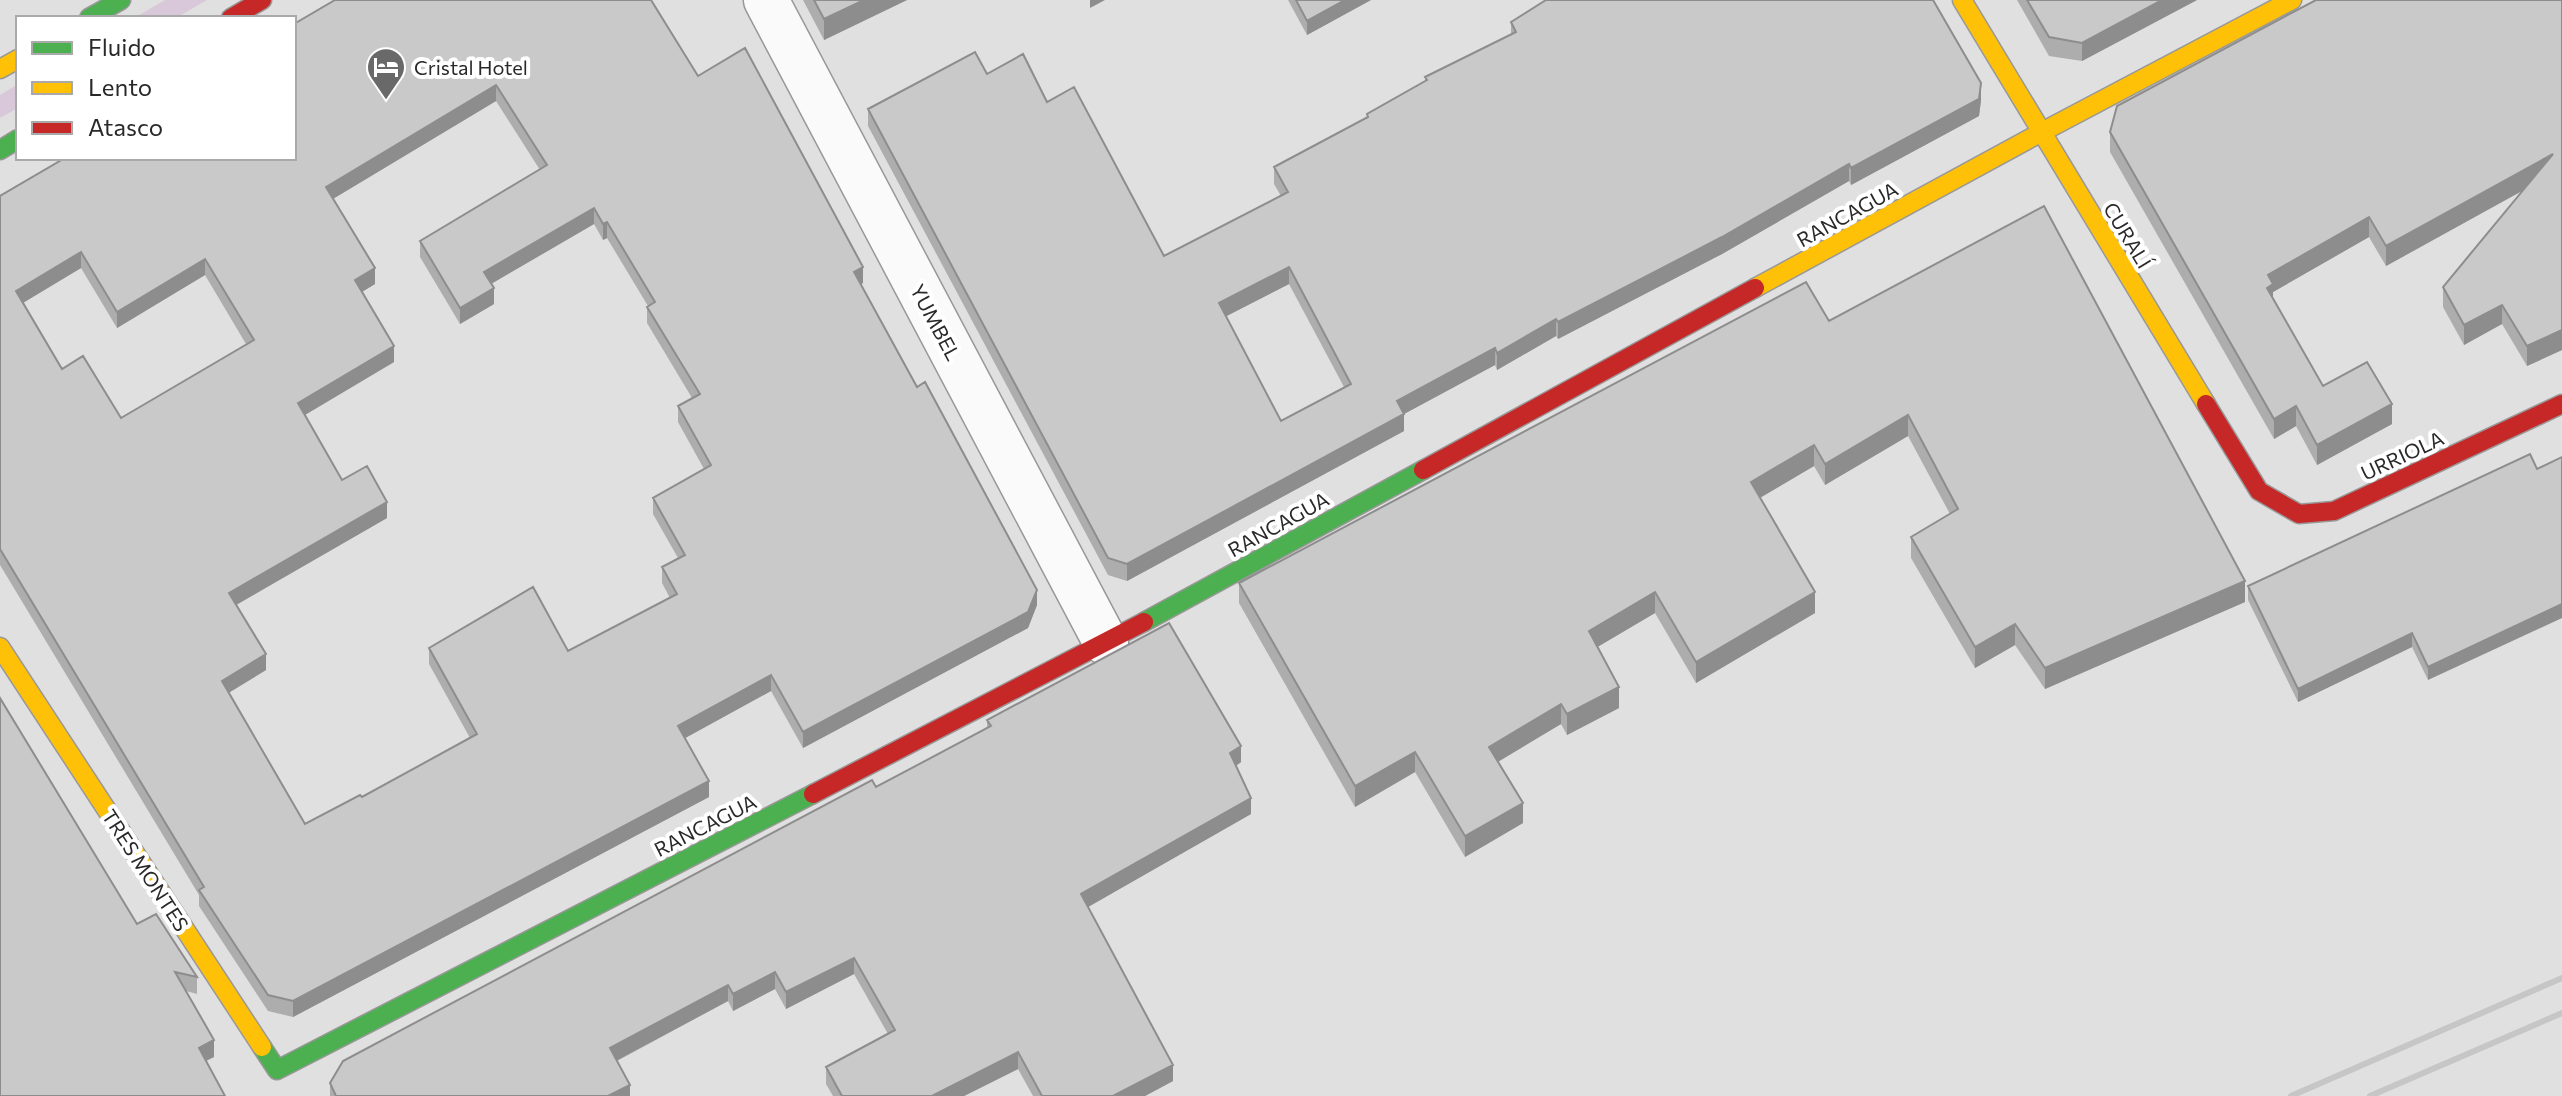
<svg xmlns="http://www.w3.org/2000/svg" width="2562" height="1096" font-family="Commissioner,sans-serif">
<rect width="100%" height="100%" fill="#e1e0e1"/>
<!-- green -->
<path fill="#d9c8d9" d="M165 0H207L176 18H134Z
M18 84V108L0 118V95Z"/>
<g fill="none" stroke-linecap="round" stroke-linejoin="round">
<!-- street casing -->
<g stroke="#999899" stroke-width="47">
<path id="street" d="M766 0 1106 643"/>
</g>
<!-- fast casing -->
<g stroke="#999899" stroke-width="21">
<path id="fast" d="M89 18 121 0
M0 150 18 139
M1144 622 1423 470
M262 1047 277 1070 813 794"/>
</g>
<!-- slow casing -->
<g stroke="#999899" stroke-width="21">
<path id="slow" d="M1962 0 2206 404
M0 69 18 59
M1755 288 2040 133 2292 0
M0 647 262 1047"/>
</g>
<!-- jam casing -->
<g stroke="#999899" stroke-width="21">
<path id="jam" d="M231 18 262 0
M2206 404 2259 491 2299 514 2334 511 2562 404
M1423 470 1755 288
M813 794 1144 622"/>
</g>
<!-- street -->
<use href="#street" stroke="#fafafa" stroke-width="44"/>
<!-- fast -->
<use href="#fast" stroke="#4caf50" stroke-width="18"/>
<!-- slow -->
<use href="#slow" stroke="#ffc107" stroke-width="18"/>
<!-- jam -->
<use href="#jam" stroke="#c62828" stroke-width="18"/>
<!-- rail -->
<path stroke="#c7c6c7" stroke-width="6" d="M2291 1096 2562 978
M2370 1096 2562 1013"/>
</g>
<!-- wall -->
<path fill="#adadad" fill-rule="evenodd" d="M803 0H907L824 40Z
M1288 0H1371L1307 35Z
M2017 0H2197L2082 61 2049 56Z
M2562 0V350L2527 366 2502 324 2464 345 2443 307V287L2523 190 2386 266 2369 237 2273 292V298L2323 386 2392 424 2317 465 2296 426 2274 439 2110 152V132Z
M651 1 698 76 863 283 861 284 1037 605 1028 628 803 748 771 691 685 738 709 797 293 1017 268 1011 199 906V895L0 565V196ZM496 101 540 170 420 241V257L460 324 494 304 491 284 594 224 603 240 607 238 648 306 647 307V323L692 398 678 406V422L704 469 653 498V514L678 558 662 567V583L670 598 568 651 429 648V664L470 738 362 797 305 824 229 692 266 670 236 605 387 518 342 480 305 415 394 362 362 292 375 284 333 199ZM81 268 117 328 205 275 246 344 121 418 62 369 23 303Z
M1511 22 1981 100 1979 116 1851 185 1849 181 1722 254 1558 339 1556 336 1497 370 1495 365 1404 414V431L1127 581 1108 575 868 126V109L987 74 1047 102 1164 256 1281 196 1274 184V167L1367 117V114L1425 81V77L1511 35ZM1289 284 1344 387 1281 421 1226 316Z
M1829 321 2245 602 2045 689 2015 645 1975 668 1911 558V537L1950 514 1908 436 1825 485 1814 466 1760 498 1815 613 1696 683 1655 613 1597 647 1619 708 1567 735 1561 724 1498 762 1523 823 1465 857 1415 772 1355 807 1239 603V583Z
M2530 454 2428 680 2412 647 2298 702 2248 600V586Z
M987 720 1241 762 1236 766 1251 814 1088 907 1173 1081 1145 1096H1033L1018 1069 964 1096H833L826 1084V1067L888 1034 854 974 786 1009 775 989 733 1011 728 1001 617 1061 630 1096H330V1083L987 728Z
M137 924 197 977V994L186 991 214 1057 206 1061 0 1096Z"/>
<!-- shaded-wall -->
<path fill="#8d8d8d" d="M864 0H907L824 40V19Z
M1090 0H1105L1090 8Z
M1345 0H1371L1307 35V21Z
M2162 0H2197L2082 61V43Z
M1981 83V100L1979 116 1851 185V168Z
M496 85V101L326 203V187Z
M2553 154V174L2386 266V246Z
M1849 164V181L1722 254 1558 339V322Z
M594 208V224L484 288V272Z
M2369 217V237L2273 292V304L2267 308 2268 275Z
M607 222V238L603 240V224Z
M81 252V268L16 307V291Z
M205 259V275L117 328V312Z
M863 267V283L854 288V272Z
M1289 267V284L1219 320V303Z
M375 268V284L355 296V280Z
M494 288V304L460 324V308Z
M2502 305V324L2464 345V325Z
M1556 319V336L1497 370V353Z
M2562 330V350L2527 366V346Z
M394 346V362L298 419V403Z
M1495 348V365L1404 414V431L1127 581V564L1397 401Z
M2392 404V424L2317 465V445Z
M2296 406V426L2274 439V419Z
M1908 415V436L1825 485V464Z
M1814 445V466L1751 503V482Z
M387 502V518L229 609V593Z
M2245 581V602L2045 689V668Z
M1037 590V605L1028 628 803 748V732Z
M1655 592V613L1589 652V631Z
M1815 592V613L1696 683V662Z
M2562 604V618L2428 680V667Z
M2015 624V645L1975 668V647Z
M2412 633V647L2298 702V689Z
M266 654V670L222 697V681Z
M771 675V691L678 742V726Z
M1619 687V708L1567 735V714Z
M1561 704V724L1489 767V747Z
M1241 746V762L1230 770V753Z
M1415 752V772L1355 807V786Z
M709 781V797L293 1017V1001Z
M1251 798V814L1081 911V894Z
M1523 803V823L1465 857V836Z
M854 958V974L786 1009V992Z
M775 972V989L733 1011V994Z
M728 985V1001L610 1064V1048Z
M214 1040V1057L199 1064V1048Z
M1018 1052V1069L964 1096H932Z
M1173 1065V1081L1145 1096H1113Z
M630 1085V1096H608Z"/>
<!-- building -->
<path fill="#c9c9c9" stroke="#8d8d8d" stroke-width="2" fill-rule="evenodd" d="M335 0H651L698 76 745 48 863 267 854 272 917 387 925 382 1037 590 1028 612 803 732 771 675 678 726 709 781 293 1001 268 995 199 890 204 887 0 549V196L65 158H294V24ZM496 85 547 165 420 241 460 308 494 288 484 272 594 208 603 224 607 222 655 302 647 307 700 394 678 406 711 465 653 498 685 555 662 567 677 594 568 651 533 587 429 648 477 734 362 797 360 795 305 824 222 681 266 654 229 593 387 502 367 466 342 480 298 403 394 346 355 280 375 268 326 187ZM81 252 117 312 205 259 254 340 121 418 83 356 62 369 16 291Z
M814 0H864L824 19Z
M1296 0H1345L1307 21Z
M1546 0H1933L1981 83 1979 99 1851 168 1849 164 1722 237 1558 322 1556 319 1497 353 1495 348 1397 401 1404 414 1127 564 1108 558 868 109 975 52 987 74 1023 54 1047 102 1074 87 1164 256 1288 192 1274 167 1368 117 1367 114 1427 80 1425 77 1516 32 1511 22ZM1289 267 1351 384 1281 421 1219 303Z
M2027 0H2162L2082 43 2049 37Z
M2316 0H2562V330L2527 346 2502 305 2464 325 2443 287 2553 154 2386 246 2369 217 2268 275 2273 284 2267 288 2323 386 2367 362 2392 404 2317 445 2296 406 2274 419 2110 132 2117 106Z
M2044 206 2245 581 2045 668 2015 624 1975 647 1911 537 1958 509 1908 415 1825 464 1814 445 1751 482 1815 592 1696 662 1655 592 1589 631 1619 687 1567 714 1561 704 1489 747 1523 803 1465 836 1415 752 1355 786 1239 583 1806 282 1829 321Z
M2530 454 2537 469 2562 457V604L2428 667 2412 633 2298 689 2248 586Z
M1169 623 1241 746 1230 753 1251 798 1081 894 1173 1065 1113 1096H1042L1018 1052 932 1096H842L826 1067 895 1030 854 958 786 992 775 972 733 994 728 985 610 1048 630 1085 608 1096H336L330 1083 343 1061 872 780 876 787 991 726 987 720Z
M0 698 137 924 156 914 197 977 175 972 214 1040 199 1048 225 1096H0Z"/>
<!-- icons -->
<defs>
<g id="hotel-pin" transform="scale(2)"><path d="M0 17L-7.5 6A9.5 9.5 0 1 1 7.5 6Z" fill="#6a696a" stroke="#fff"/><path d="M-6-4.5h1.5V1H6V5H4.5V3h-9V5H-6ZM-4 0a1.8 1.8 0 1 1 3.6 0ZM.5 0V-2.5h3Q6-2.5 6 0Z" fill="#fff"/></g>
</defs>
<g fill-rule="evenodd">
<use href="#hotel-pin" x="386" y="67"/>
</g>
<g text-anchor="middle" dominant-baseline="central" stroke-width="8" stroke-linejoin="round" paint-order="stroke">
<!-- poi labels -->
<g font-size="20" fill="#2a292a" stroke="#fff" text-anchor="start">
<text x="414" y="67">Cristal Hotel</text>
</g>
<!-- street labels -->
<g font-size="20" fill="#2a292a" stroke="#fff">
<text transform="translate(1847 214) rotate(-29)">RANCAGUA</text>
<text transform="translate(2128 235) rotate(59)">CURALÍ</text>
<text transform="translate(936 322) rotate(62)">YUMBEL</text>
<text transform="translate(2402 455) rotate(-25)">URRIOLA</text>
<text transform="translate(1278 524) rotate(-29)">RANCAGUA</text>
<text transform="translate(705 825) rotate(-27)">RANCAGUA</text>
<text transform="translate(146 870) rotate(57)">TRES MONTES</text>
</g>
</g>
<!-- legend -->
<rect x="16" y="16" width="280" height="144" fill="#ffffff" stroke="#aaa9aa" stroke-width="2"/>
<rect x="32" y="42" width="40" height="12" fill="#4caf50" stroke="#aaa9aa" stroke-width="2"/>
<text x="88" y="56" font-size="24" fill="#2a292a">Fluido</text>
<rect x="32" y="82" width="40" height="12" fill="#ffc107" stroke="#aaa9aa" stroke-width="2"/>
<text x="88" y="96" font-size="24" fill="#2a292a">Lento</text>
<rect x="32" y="122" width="40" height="12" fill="#c62828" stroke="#aaa9aa" stroke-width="2"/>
<text x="88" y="136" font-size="24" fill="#2a292a">Atasco</text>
</svg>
